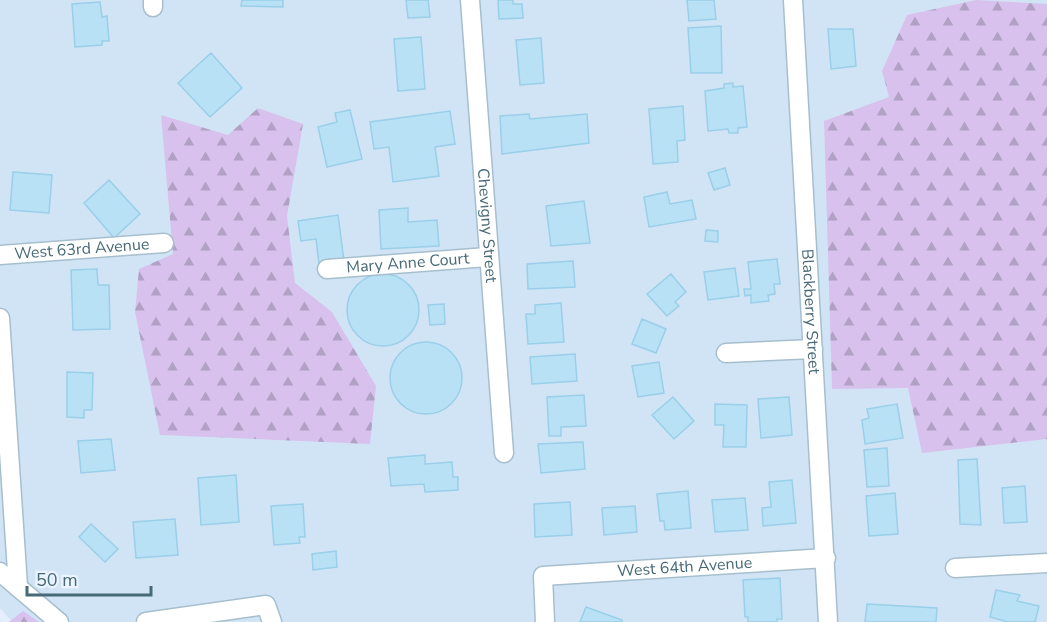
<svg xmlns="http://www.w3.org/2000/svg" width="1047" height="622" font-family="'Nunito Sans',sans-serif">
<defs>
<pattern id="forest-firs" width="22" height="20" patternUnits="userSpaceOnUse" patternTransform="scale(1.5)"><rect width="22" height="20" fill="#d8c1ec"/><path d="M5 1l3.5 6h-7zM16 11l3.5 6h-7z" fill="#b1a1c4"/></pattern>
</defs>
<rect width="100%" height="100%" fill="#e3effe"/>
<!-- residential -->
<path fill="#d1e4f6" d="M0 0H1047V571L985 577 1047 572V622H12L0 608Z"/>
<!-- forest -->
<path fill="url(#forest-firs)" d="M976 0 1047 4V439L922 453 908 388 832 389 824 121 889 97 882 71 907 15Z
M258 108 303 124 287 216 295 283 332 312 376 386 370 444 160 435 135 312 139 269 173 254 161 115 228 135Z
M23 611 39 622H9Z"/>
<!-- building -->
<path fill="#b9e1f5" stroke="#99cfe8" stroke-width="1.5" d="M242 0H283V7L241 6Z
M406 0H428L430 17 408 18Z
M498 0H513V4H522L523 18 499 19Z
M687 0H714L716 19 689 21Z
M100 2 102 17 107 16 109 41H102V45L75 47 72 4Z
M721 26 722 73H691L688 28Z
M828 29H853L856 66 831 69Z
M421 37 425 89 398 91 394 39Z
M541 38 544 83 520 85 516 40Z
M211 53 242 88 210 117 178 83Z
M733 83V87L743 86 747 127 738 128V133H729L728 129 708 131 705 91 724 88V84Z
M683 106 685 140 677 141 678 162 653 164 649 109Z
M350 110 362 159 327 167 318 127 337 122 335 113Z
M450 111 455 144 435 147 439 176 393 182 389 147 374 149 370 122Z
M529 114 530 119 587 114 589 143 502 154 500 116Z
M725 168 730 185 714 190 708 173Z
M13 172 52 175 49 213 10 210Z
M109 180 140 214 114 238 84 203Z
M667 192 670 204 692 200 696 219 649 227 644 197Z
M584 201 590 243 551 246 546 206Z
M408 208V222L437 220 439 246 381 249 379 210Z
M338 215 344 261 319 264 316 239 301 241 298 221Z
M706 230 718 231V242L705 241Z
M777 259 780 284H774L775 294 768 295 769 301 751 303V295L745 296 744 289H751L748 262Z
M573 261 575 287 528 289 527 264Z
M735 268 739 296 708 300 704 272Z
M97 269 98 285H109L110 329 73 330 71 270Z
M671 274 686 292 675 302 679 306 667 316 647 294Z
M347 310a36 36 0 1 1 72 0a36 36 0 1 1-72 0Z
M561 303 564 342 528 344 526 314H535V305Z
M444 304 445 324 430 325 428 305Z
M642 319 666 329 656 353 632 344Z
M390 378a36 36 0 1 1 72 0a36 36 0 1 1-72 0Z
M575 354 577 381 532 384 530 357Z
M659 362 664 393 638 397 632 366Z
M67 372 93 373 92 410H84V418L67 417Z
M584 395 586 426 561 427V436H549L547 397Z
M673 397 694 421 674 439 652 415Z
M789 397 792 435 761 438 758 399Z
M715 404 747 405 746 447H723L724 425H715Z
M897 404 903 438 865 444 862 420 869 418 867 409Z
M111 439 115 470 81 473 78 441Z
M583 442 585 469 541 473 538 444Z
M887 448 889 486 867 487 864 450Z
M425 455V464L452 462 453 477H458V490L425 492 424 484 391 486 388 458Z
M977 459 981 525 960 524 958 460Z
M236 475 239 522 201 525 198 478Z
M792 480 796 523 763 526 762 508 771 507 769 482Z
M1025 486 1027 522 1004 523 1002 488Z
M688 491 691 528 665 530 664 521H660L657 494Z
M895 493 898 534 869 536 866 496Z
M745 498 748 530 715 532 712 500Z
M570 502 572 535 535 537 534 504Z
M303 504 305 537H299L300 543 274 545 271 506Z
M635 506 637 532 604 535 602 508Z
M175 519 178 555 136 558 133 522Z
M91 524 118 549 105 562 79 537Z
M336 551 337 567 313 570 312 554Z
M780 578 782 619H777V622H748V617H745L743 580Z
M996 590 1020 595 1017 601 1039 606 1035 622H1008L990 617Z
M867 604 937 608 936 622H865Z
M586 607 622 620V622H580Z"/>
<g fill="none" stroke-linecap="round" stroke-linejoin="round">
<!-- minor casing -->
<g stroke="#a6bfcd" stroke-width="21">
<g id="minor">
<path d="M153 0V7"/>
<path id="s1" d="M470 0 504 453"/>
<path id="s2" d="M793 0 828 622"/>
<path id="s3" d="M0 255 164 243"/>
<path id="s4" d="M327 269 488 257"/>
<path d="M0 318 18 586"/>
<path d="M726 353 813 349"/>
<path d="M955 568 1047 563"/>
<path d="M0 572 59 622"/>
<path d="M146 622 266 605 272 622"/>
<path id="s5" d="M545 622 543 576 826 558"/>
</g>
</g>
<!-- minor -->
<use href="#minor" stroke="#fff" stroke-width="18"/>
</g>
<g text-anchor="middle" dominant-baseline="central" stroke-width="4.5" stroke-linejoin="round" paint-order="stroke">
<!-- street labels -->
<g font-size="16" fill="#486a77" stroke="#ebf4ff">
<text stroke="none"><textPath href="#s1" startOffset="226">Chevigny Street</textPath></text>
<text stroke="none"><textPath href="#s3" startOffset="82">West 63rd Avenue</textPath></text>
<text stroke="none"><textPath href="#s4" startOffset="81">Mary Anne Court</textPath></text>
<text stroke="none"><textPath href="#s2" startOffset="312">Blackberry Street</textPath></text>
<text stroke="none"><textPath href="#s5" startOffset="188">West 64th Avenue</textPath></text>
</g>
</g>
<!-- scale -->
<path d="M27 586v9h124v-9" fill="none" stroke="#486a77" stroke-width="3"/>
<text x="36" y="586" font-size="18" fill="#486a77" stroke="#ebf4ff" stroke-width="4.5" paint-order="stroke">50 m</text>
</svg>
